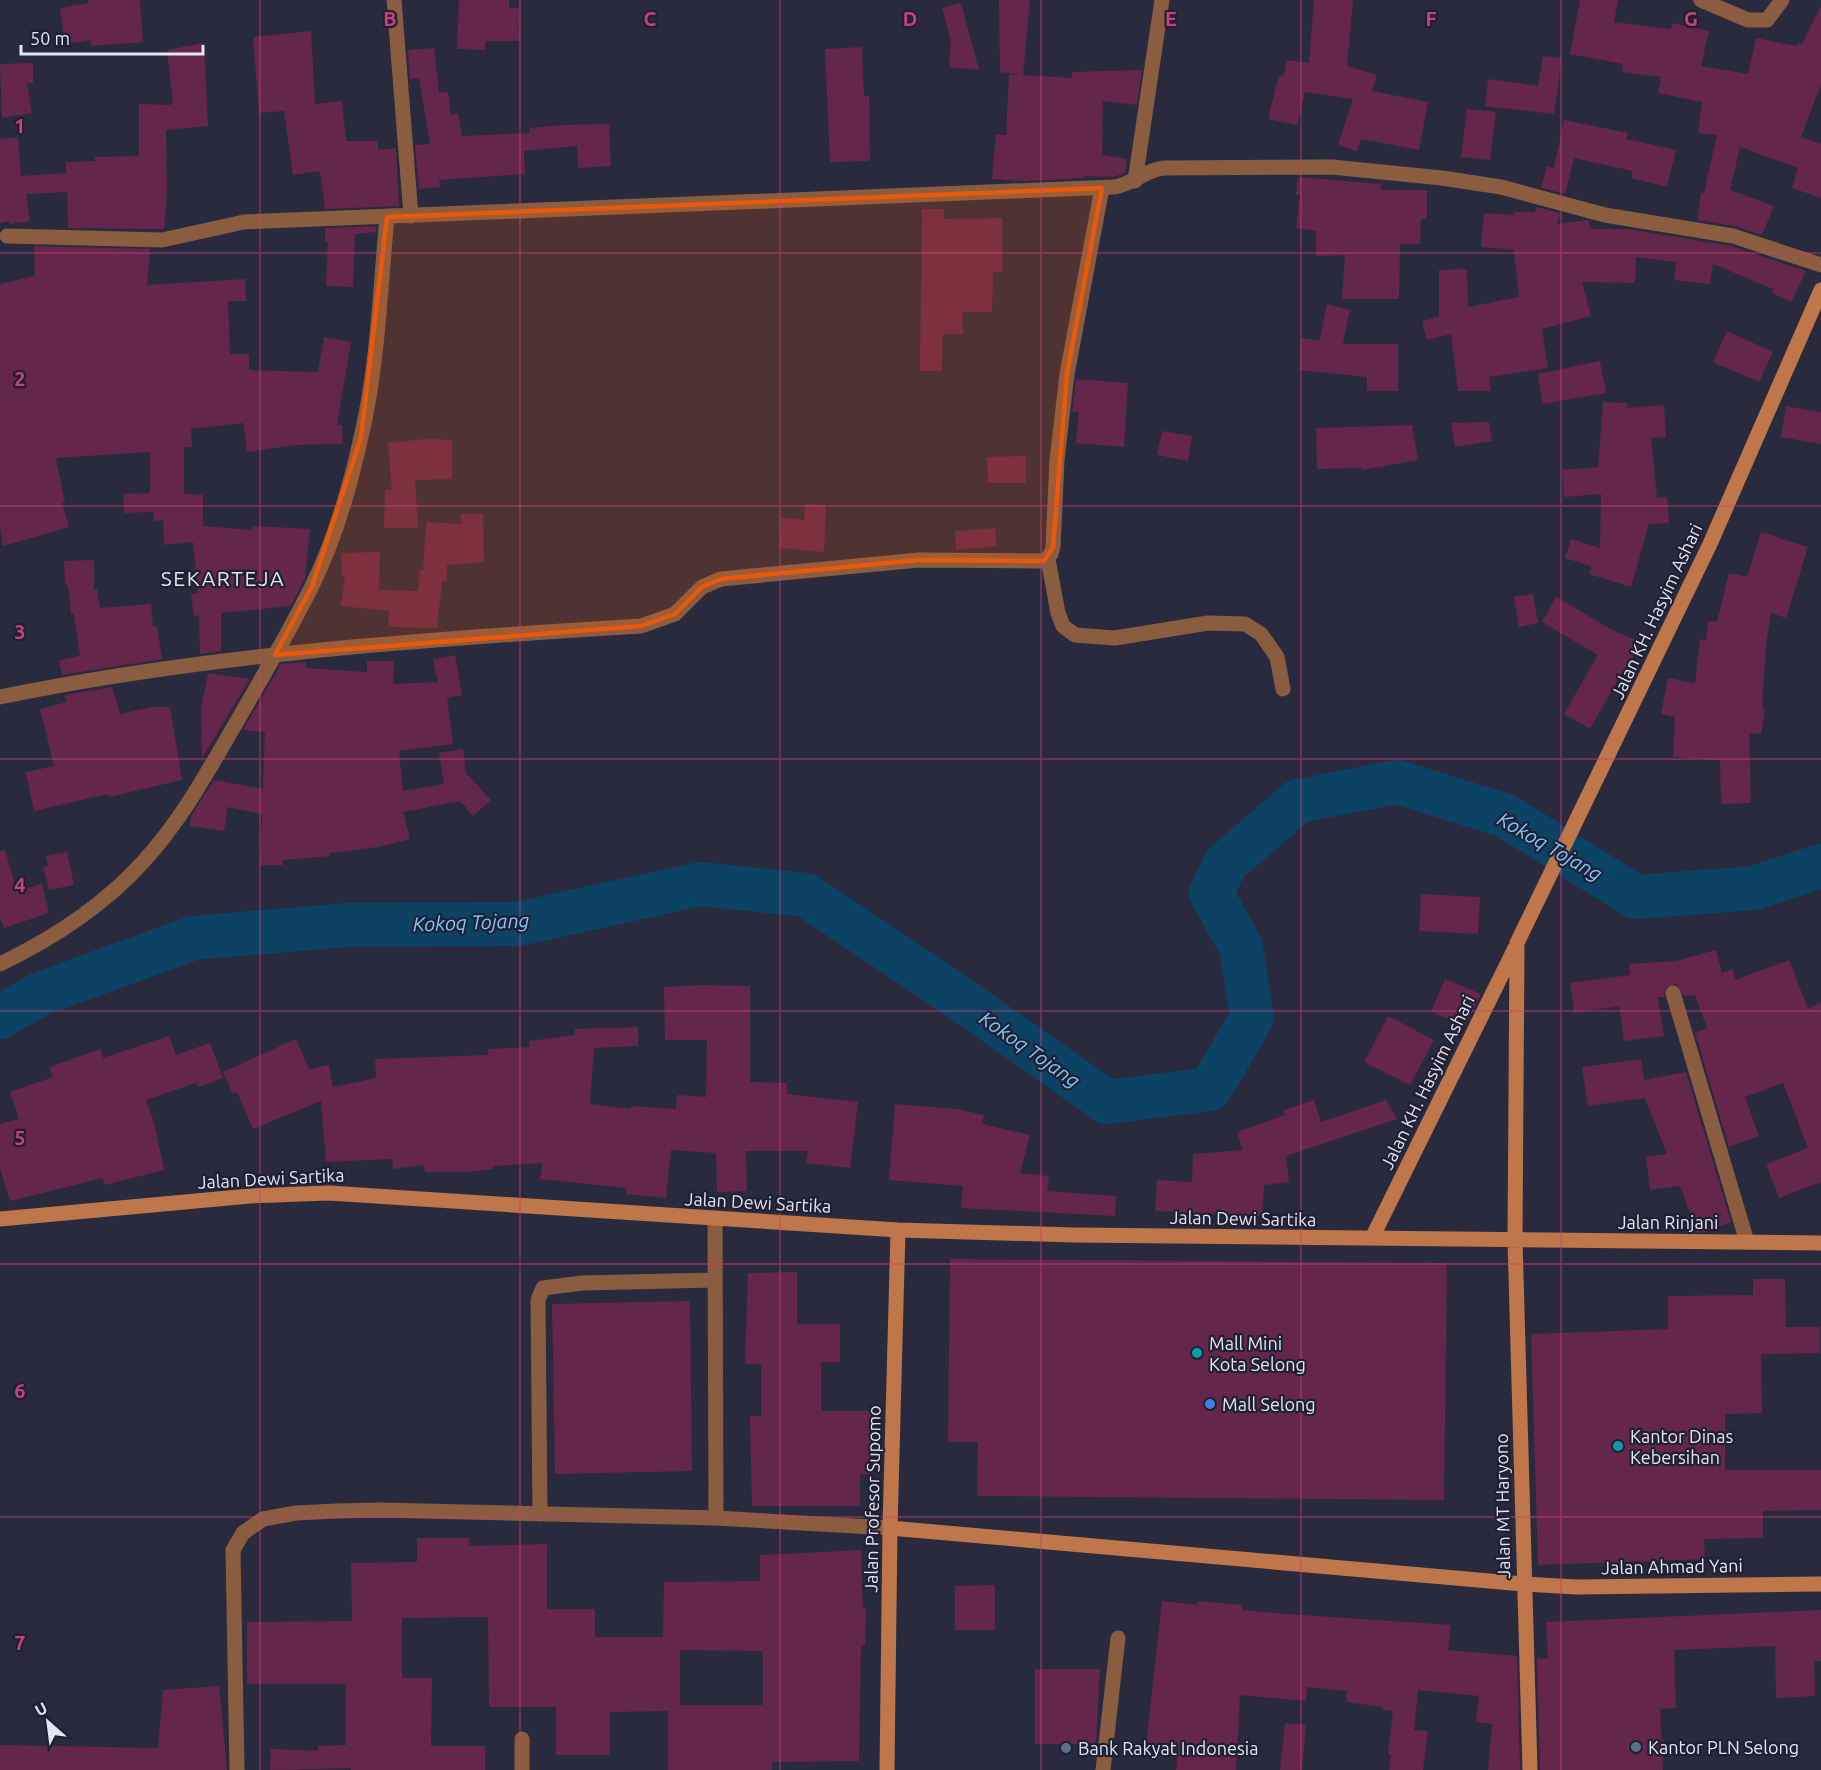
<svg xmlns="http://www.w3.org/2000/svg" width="1821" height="1770" font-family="Ubuntu,sans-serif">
<rect width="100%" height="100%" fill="#2a2a3e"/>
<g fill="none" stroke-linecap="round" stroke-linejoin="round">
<!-- river -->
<path stroke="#0c4365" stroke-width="44" d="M0 1017 38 995 193 938 347 925 518 924 700 884 806 895 955 995 1107 1102 1210 1089 1252 1018 1241 947 1211 893 1226 863 1298 801 1398 782 1506 816 1636 897 1754 888 1821 866"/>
</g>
<!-- building -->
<path fill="#64264a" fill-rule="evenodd" d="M88 0H140L143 42 91 46V40L65 44 60 8 88 3Z
M459 0H509V8H519L520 41H485V50L457 49Z
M999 0H1030L1023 75 1000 72Z
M1314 0H1353L1347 66 1377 75 1372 91 1428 102 1419 150 1361 139 1357 151 1338 145 1353 99 1305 92 1297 125 1268 119 1279 75 1284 76 1286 60 1309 63Z
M1580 0H1618L1614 22 1671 29 1672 23 1709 31 1701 66 1748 74 1756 38 1796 46 1798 43 1802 44 1821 6V84L1801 137 1821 144V198L1792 188 1798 168 1740 147 1730 190 1774 206 1762 235 1735 226 1697 220 1701 193H1704L1717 135 1698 133 1702 102 1658 93 1661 77 1622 72 1623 64 1570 54Z
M961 3 979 70 949 67 951 42 942 8Z
M311 31 315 104 342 101 346 141H378V150L396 148 399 206 325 209 320 171 293 175 284 111 259 113 253 37Z
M204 43 208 126 166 130 167 195 164 229 68 228 67 192 26 194 30 221 9 224V221L0 223V139L18 137 21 176 66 173V162L95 161V157L139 156V104L170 105 173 102 167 50Z
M862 47 864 96H869L870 161 830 162 825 49Z
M434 48 439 93 448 92 451 115 458 113 462 136 530 133 529 128 563 125 609 124 611 166 578 168 577 146 524 151 525 174 439 180 440 187 419 189 415 145 430 144 419 78 410 79 408 50Z
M1543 56 1562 58 1554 114 1485 106 1488 79 1538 86Z
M33 63V83H27L32 113 2 118 0 64Z
M1142 70 1137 105 1103 101 1102 155 1127 159 1125 173 1113 177 1083 176V178L1024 181 992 179 996 135H1006L1009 74 1072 78V72Z
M1467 109 1496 112 1490 160 1461 157Z
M1564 120 1628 133 1626 139 1676 150 1667 187 1631 178 1633 171 1574 158 1565 194 1541 188 1547 166 1554 168Z
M1298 177 1381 184V190H1427V219H1421L1420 244H1400L1399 299H1342L1345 255 1316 256V231L1296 228 1300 195H1296Z
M1536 207 1560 213 1557 224 1588 220 1591 229H1627L1731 246 1806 271 1791 302 1772 293 1773 289 1713 264 1710 284 1674 280 1676 262 1636 257 1635 283 1582 282 1591 316 1542 329 1548 368 1489 377 1491 391H1458L1451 334 1427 340 1422 321 1439 317V270L1467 269 1468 307 1519 297 1514 250 1481 247 1484 213 1514 215V212H1535Z
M922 209H944V219L1002 218 1003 272H993L992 312H963V334H943L942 371H920Z
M376 226V232L355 234 353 287 326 286 328 242 325 241V228Z
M34 246 150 249 147 285 245 279 246 301H228L230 354H249V370L318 372 324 337 351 342 337 425H342L343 444 295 445 247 452 243 423 191 429 192 447H184V494L203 495V526L252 530V526L310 529 305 578 291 606 221 613V651L200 654 199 615 194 616 191 594 198 593 193 542 164 545 163 520 154 521 153 512 124 513 123 494 150 493V452L56 458 65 502 62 503 69 527 3 546 0 527V284L35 276Z
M1327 304 1350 310 1343 344H1398V391H1367V377L1299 370 1301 338 1320 340Z
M1727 331 1773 352 1759 382 1713 362Z
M1600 361 1606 393 1542 404 1538 374Z
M1076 379 1128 383 1124 447 1076 443 1079 412H1072Z
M1603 402 1628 403 1627 408 1664 405 1666 437 1651 438 1657 498 1667 497 1669 523 1649 524 1631 587 1589 574 1591 566 1565 558 1571 539 1600 548 1601 494 1564 497 1562 470 1598 467Z
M1786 406 1821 412V444L1781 437Z
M1489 422 1492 441 1455 447 1451 423Z
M1412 425 1418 460 1363 470 1362 468 1317 469 1316 428Z
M1162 431 1192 436 1188 461 1157 455Z
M425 439 452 440V479L415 480 418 528H384L385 490H392L388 443Z
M1026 456V483H988L987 457Z
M805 504 826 505 824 552 779 548 782 518 804 520Z
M461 514H483L484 562 447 565V581H442L437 628 388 627 389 611 341 606 345 576H341V553L380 552 379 590 418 591 420 570H423L426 522 461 524Z
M995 528 997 546 956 550 955 531Z
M1761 532 1808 547 1786 618 1771 613 1766 644 1762 709H1765L1761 734 1749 733 1751 803 1721 804 1720 760 1673 757 1675 717 1661 714 1668 678 1695 683 1700 639 1706 640 1708 621 1717 622 1729 573 1747 577Z
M94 560V590L97 589 100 608 151 604 153 626H157L162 659 62 675 59 660 80 656 74 614H71L68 585H65L64 561Z
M1533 594 1538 623 1519 627 1514 597Z
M1556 597 1614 631 1641 642 1625 673 1622 672 1590 729 1564 714 1598 655 1542 622Z
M455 655 462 695 447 698 453 744 399 751 403 791 444 784 439 753 463 749 466 773 491 800 473 816 460 801 403 812 410 839 378 847 330 853V856L283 860V865H260L262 814 228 807 224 831 190 826 191 816 214 780 263 789 265 732 243 730 281 664 306 662V668L367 672V661H394L393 684 438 682 433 659Z
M208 673 250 679 202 758 201 709Z
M112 687 120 714 153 707H170L182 780 109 797 108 794 34 811 26 772 54 766 40 709 67 702 65 695Z
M5 850 17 891 42 884 49 913 4 928 0 917V851Z
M67 852 74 885 49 890 43 867 48 866 46 856Z
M1421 894 1480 897 1478 934 1419 931Z
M1716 950 1722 973 1732 969 1735 980 1789 960 1808 1009 1821 1002V1182L1779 1198 1766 1164 1808 1148 1783 1083 1745 1097 1759 1136 1729 1147 1695 1033 1707 1028 1695 995 1684 996 1676 984 1666 987 1664 997H1658L1664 1036 1624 1041 1619 1006 1574 1013 1570 983 1630 975 1629 964 1676 961Z
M1445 979 1481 994 1465 1026 1431 1012Z
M702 985 750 986V1082L787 1083V1094L858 1102 850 1168 806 1163 808 1151H746L747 1191 717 1192 716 1153 671 1150 666 1198 626 1194V1188L540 1179 542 1163 493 1166V1169L467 1172H425L424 1165 393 1169 392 1159 326 1162 321 1101 253 1129 237 1092 233 1094 223 1072 296 1039 309 1069 329 1065 333 1087 376 1078 375 1059 488 1055V1049L530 1047 529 1041 575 1035V1029L638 1027V1046L594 1048 590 1104 631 1109V1106L676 1109 677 1095 706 1097 707 1040H665L664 987Z
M1388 1016 1434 1040 1410 1085 1364 1062Z
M169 1036 176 1055 210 1043 223 1078 198 1087 196 1083 146 1100 154 1122 164 1170 104 1185 103 1178 10 1201 0 1169V1124L19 1119 10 1092 53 1077 50 1067 100 1049 103 1058Z
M1641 1059 1644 1080 1686 1072 1731 1222 1705 1232H1697L1680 1186 1650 1190 1646 1157 1667 1154 1645 1098 1588 1106 1582 1067Z
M1314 1100 1321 1122 1386 1100 1397 1119 1286 1156 1289 1182 1264 1185 1262 1216 1155 1211 1157 1180 1192 1182 1193 1154 1243 1150 1237 1132 1285 1115 1284 1110Z
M895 1104 957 1109 984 1115 982 1124 1030 1135 1020 1173 1049 1176 1047 1191 1116 1196 1115 1216 961 1208 963 1186 889 1180Z
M950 1259 1447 1263 1444 1500 977 1496 978 1442H948Z
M797 1272V1324H840V1362H821V1411H871V1474H860V1506H752L750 1416H761V1364H745L748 1273Z
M1753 1279H1785L1786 1327H1820V1353L1761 1354 1762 1413 1725 1414V1470H1821V1510L1763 1511V1538L1704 1539 1705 1559 1538 1565 1531 1334 1668 1329V1296L1753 1295Z
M690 1301 692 1471 555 1474 552 1304Z
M417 1538H469V1546L547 1544V1609H595V1637H663L664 1582 760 1581V1555L861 1550 863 1608H866L865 1645H861L859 1761 772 1762V1770H668V1711L610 1712V1755H556V1707H489L488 1617 402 1618V1678H432L431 1746H485V1770H351V1768L270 1770 271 1749 318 1751V1746L346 1745V1684H247V1622L352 1621 351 1563 417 1562ZM680 1650 763 1651V1705H680Z
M995 1585V1630H955V1586Z
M1162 1601 1197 1605 1198 1601 1243 1605 1242 1610 1286 1614 1451 1625 1448 1650 1517 1656 1520 1770H1488L1492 1724 1476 1722 1479 1696 1418 1690 1414 1730 1428 1731 1423 1770H1389L1391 1755 1388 1754 1393 1711 1383 1710V1707L1346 1702 1347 1691 1307 1687 1306 1701 1240 1695 1236 1770H1176L1179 1749 1146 1745Z
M1821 1610V1661H1814L1815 1696 1776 1698 1775 1646 1674 1650 1676 1708 1660 1709 1663 1770H1540L1537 1658 1548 1659 1546 1622Z
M1035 1669H1100L1096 1744H1035Z
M219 1686 227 1770H0V1745L158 1748 163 1690Z
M1285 1723 1306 1725 1302 1770H1280Z"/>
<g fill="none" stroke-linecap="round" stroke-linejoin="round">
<!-- lane -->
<path stroke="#8a5d41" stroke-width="15" d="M715 1219 716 1518
M540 1514 538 1300 543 1288 582 1283 715 1280
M1103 1770 1118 1638"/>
<!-- street -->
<path stroke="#8a5d41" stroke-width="15" d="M394 0 411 216
M1701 0 1748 20H1767L1782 0
M1135 181 1162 0
M7 236 162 240 244 222 1114 187C1133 184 1145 170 1164 168L1332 167 1442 178 1501 187 1605 215 1733 236 1821 265
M1048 559 1058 613 1063 626 1075 635 1115 638 1208 623 1245 624 1261 634 1277 657 1283 689
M0 697C210 654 427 639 641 626L675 614 702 587 721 579 919 560 1044 561 1051 554 1053 547 1057 460 1067 374 1102 188
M0 964C52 939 104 905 143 862 181 821 208 771 236 723 262 678 288 634 311 588 334 542 350 487 361 437 378 366 380 290 387 217
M1673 993 1747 1242
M237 1770 233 1550 243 1533 263 1519 296 1513 336 1511 380 1510 716 1518 890 1528
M522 1770V1739"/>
<!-- secondary -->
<path stroke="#be764a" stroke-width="15" d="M0 1219 250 1196 329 1193 898 1230 1074 1235 1821 1243
M1372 1238 1515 948
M890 1528 1523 1584 1576 1587 1821 1584
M887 1770 890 1528 898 1230
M1530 1770 1515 1240 1517 943 1710 544 1821 290"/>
</g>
<!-- marked area -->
<path fill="#e8590c" fill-opacity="0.2" stroke="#e8590c" stroke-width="4.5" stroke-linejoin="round" d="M1102 188 1067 374 1053 547 1044 561 919 560 721 579 702 587 675 614 641 626 275 655 312 586 361 437 387 217Z"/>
<!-- grid -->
<path fill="none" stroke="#c94179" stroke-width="1.5" stroke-opacity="0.55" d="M260 0V1770M520 0V1770M780 0V1770M1041 0V1770M1301 0V1770M1561 0V1770M0 253H1821M0 506H1821M0 759H1821M0 1011H1821M0 1264H1821M0 1517H1821"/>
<!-- markers -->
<g fill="#0f9aa8" stroke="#202034" stroke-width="2">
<circle cx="1197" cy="1353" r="6"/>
<circle cx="1618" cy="1446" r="6"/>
</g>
<circle fill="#3f7fe0" stroke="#202034" stroke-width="2" cx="1210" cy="1404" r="6"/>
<g fill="#5c6f8a" stroke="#202034" stroke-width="2">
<circle cx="1636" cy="1747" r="6"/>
<circle cx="1066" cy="1748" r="6"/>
</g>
<g text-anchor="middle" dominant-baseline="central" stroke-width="4.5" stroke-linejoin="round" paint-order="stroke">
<!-- street labels -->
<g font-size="18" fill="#e4e5f2" stroke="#202034">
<text transform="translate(1656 611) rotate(-65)">Jalan KH. Hasyim Ashari</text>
<text transform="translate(1427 1082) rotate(-64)">Jalan KH. Hasyim Ashari</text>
<text transform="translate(271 1178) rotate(-3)">Jalan Dewi Sartika</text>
<text transform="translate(758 1202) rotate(3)">Jalan Dewi Sartika</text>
<text transform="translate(1243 1218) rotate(1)">Jalan Dewi Sartika</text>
<text x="1668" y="1222">Jalan Rinjani</text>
<text transform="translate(872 1499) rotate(-89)">Jalan Profesor Supomo</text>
<text transform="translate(1502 1506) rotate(-91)">Jalan MT Haryono</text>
<text transform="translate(1672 1566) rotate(-1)">Jalan Ahmad Yani</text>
</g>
<!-- poi labels -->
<g font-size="18" fill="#e4e5f2" stroke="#202034" text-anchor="start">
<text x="1209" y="1343">Mall Mini<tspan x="1209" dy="21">Kota Selong</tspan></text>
<text x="1222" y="1404">Mall Selong</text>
<text x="1630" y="1436">Kantor Dinas<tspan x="1630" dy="21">Kebersihan</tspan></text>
<text x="1648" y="1747">Kantor PLN Selong</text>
<text x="1078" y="1748">Bank Rakyat Indonesia</text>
</g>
<!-- water labels -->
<g font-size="20" font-style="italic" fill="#80c7fc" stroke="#202034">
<text transform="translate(1550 846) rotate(30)">Kokoq Tojang</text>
<text transform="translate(471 922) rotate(-2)">Kokoq Tojang</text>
<text transform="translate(1030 1049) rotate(35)">Kokoq Tojang</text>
</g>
<!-- quarter labels -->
<g font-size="21" letter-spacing="1.5" fill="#e4e5f2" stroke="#202034">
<text x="223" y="578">SEKARTEJA</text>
</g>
</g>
<g font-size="20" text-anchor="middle" font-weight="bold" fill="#c94179" stroke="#202034" stroke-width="4.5" stroke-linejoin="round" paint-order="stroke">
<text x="390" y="26">B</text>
<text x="650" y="26">C</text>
<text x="910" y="26">D</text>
<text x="1171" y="26">E</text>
<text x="1431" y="26">F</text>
<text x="1691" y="26">G</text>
<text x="20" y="133">1</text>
<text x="20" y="386">2</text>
<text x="20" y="639">3</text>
<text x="20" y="892">4</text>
<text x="20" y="1145">5</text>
<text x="20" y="1398">6</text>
<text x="20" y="1650">7</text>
</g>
<!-- north arrow -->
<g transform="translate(48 1722) rotate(332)" stroke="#202034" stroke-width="4.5" paint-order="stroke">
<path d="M0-4.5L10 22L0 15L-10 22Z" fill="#e4e5f2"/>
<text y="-9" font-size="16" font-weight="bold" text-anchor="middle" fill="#e4e5f2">U</text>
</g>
<!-- scale -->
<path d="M21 45v9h182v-9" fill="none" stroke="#e4e5f2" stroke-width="3"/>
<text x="30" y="45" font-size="18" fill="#e4e5f2" stroke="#202034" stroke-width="4.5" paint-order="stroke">50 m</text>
</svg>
